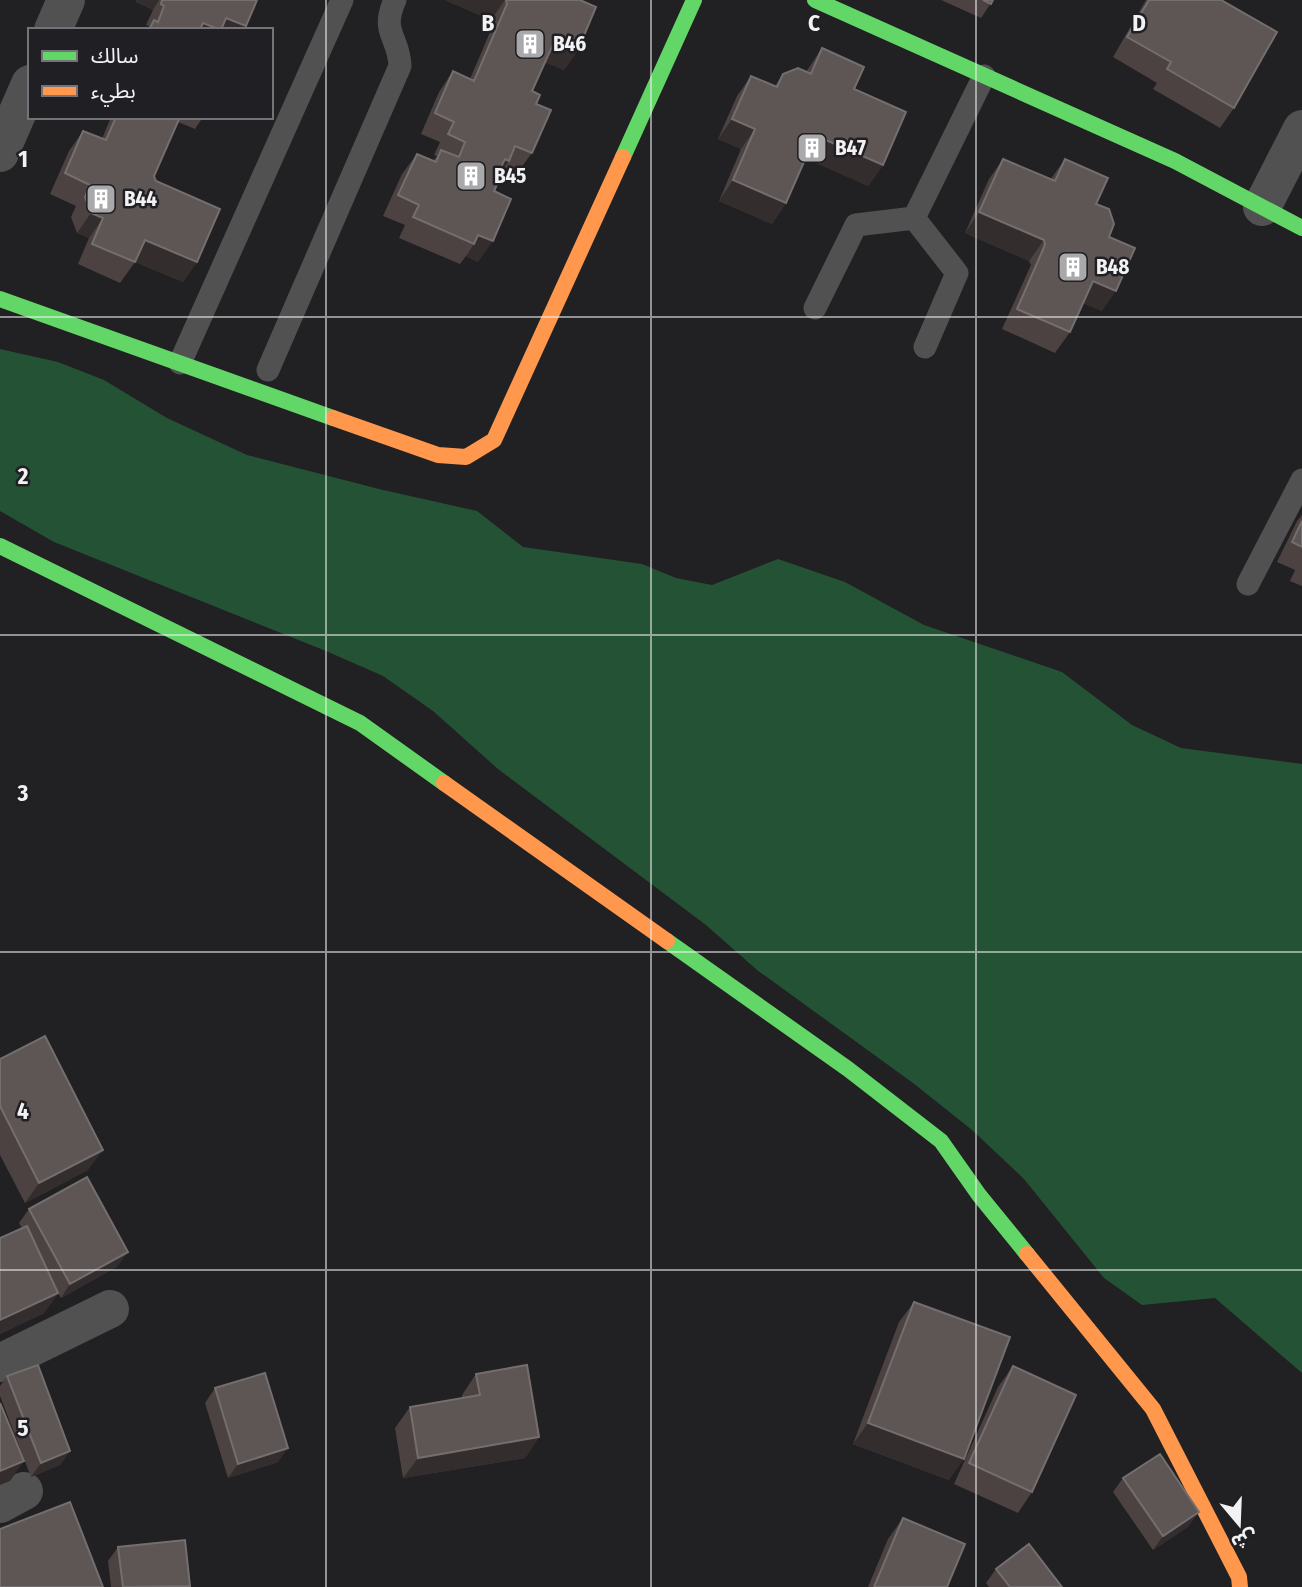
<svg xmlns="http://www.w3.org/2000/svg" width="1302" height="1587" font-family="'Fira Sans Condensed','Noto Sans Arabic',sans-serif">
<rect width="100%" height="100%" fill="#212022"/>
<!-- forest -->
<path fill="#245234" d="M0 349 58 362 104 380 167 418 247 455 379 489 477 511 523 547 642 564 676 578 712 585 778 559 845 582 924 625 1062 672 1132 725 1181 748 1302 764V1373L1215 1298 1142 1305 1104 1278 1024 1179 972 1130 913 1083 757 970 706 925 498 769 433 711 383 676 326 651 54 542 0 511Z"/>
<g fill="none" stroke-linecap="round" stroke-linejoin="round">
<!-- lane -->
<path stroke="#515151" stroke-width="23" d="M914 218 984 76
M815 308 856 225 914 218 957 273 925 347
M180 363 342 0
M268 370 400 66C399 36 380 33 395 0
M1248 584 1302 480"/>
<!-- street -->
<path stroke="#515151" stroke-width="38" d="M53 30 66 0
M0 153 30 84
M1262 207 1302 129
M0 1363 110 1309
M0 1504 24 1491"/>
<!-- fast -->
<path stroke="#63d668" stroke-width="16" d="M815 0 1175 161 1302 228
M623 157 694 0
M0 299 333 418
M0 546 360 723 444 783
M667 941 848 1069 941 1141 979 1195 1027 1254"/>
<!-- slow -->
<path stroke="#ff974d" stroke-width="16" d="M333 418 438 455 466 457 494 440 623 157
M444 783 667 941
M1027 1254 1153 1409 1239 1577 1240 1587"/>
</g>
<!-- wall -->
<path fill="#4c4242" d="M137 0H257L243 30H147L149 26 146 25 153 10 136 2Z
M445 0H580L578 50 564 70 545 62 532 91 536 104 532 153 517 173 504 167 499 175 478 262 466 256 460 264 399 238 405 225 383 216 402 174 417 154 433 161 437 156 434 155 440 142 421 134 439 92 453 71 470 79 493 25 491 20Z
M941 0H993L981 18Z
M1146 0H1221L1234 108 1220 128 1153 89 1157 83 1113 57Z
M822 48 854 89 883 165 868 186 806 158 786 203 772 224 719 201 741 149 718 139 737 96 751 76 775 86 783 74 806 72Z
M111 117H203L195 129 178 122 154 176 197 262 183 282 135 262 120 283 78 264 89 238 77 233 71 217 76 206 50 194 69 151 83 131 102 139Z
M1003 159 1050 180 1065 159 1096 204 1109 237 1102 311 1083 303 1070 332 1055 353 1002 329 1031 265 1029 261 965 233 989 179Z
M1302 515V586L1290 581 1295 570 1277 562 1297 521Z
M0 1059 88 1170 25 1203 0 1155Z
M29 1209 118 1266 61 1298 58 1293 44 1313 0 1334V1238L22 1228 19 1223Z
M914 1302 949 1480 853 1444 899 1322Z
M1013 1366 1032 1492 1018 1513 954 1484 998 1387Z
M476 1374 539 1437 525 1458 403 1478 395 1428 410 1407 462 1398V1395Z
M7 1376 70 1451 60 1465 31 1477 0 1396V1386Z
M215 1388 278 1462 228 1478 205 1403Z
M1123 1478 1189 1526 1153 1550 1113 1492Z
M903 1518 947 1587H868L888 1539Z
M118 1547 190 1586 189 1587H111L108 1561Z
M996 1569 1062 1587H989L986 1583Z"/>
<!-- shaded-wall -->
<path fill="#342d2d" d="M138 0H159L153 10 136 2Z
M445 0H505L491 20Z
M226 18 246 26 243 30H199L203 23Z
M555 40 578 50 564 70 541 61Z
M732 119 755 129 741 149 718 139Z
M819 137 883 165 868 186 804 158 814 139Z
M505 159 509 161 494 181Z
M733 180 786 203 772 224 719 201Z
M979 212 1044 240 1029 261 965 233Z
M91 213 103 218 89 238 77 233Z
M478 235 493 241 478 262 466 256 474 244Z
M145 240 197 262 183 282 130 260Z
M1093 281 1116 291 1102 311 1079 301Z
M103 1150 88 1170 25 1203 39 1183Z
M128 1252 118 1266 61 1298 70 1284Z
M58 1293 44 1313 0 1334V1320Z
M868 1423 964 1459 949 1480 853 1444Z
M539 1437 525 1458 403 1478 418 1458Z
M288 1448 278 1462 228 1478 238 1464Z
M70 1451 60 1465 31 1477 41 1463Z
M24 1461 10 1481 0 1485V1471Z
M1199 1512 1189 1526 1153 1550 1163 1536Z"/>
<!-- building -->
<path fill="#5e5555" stroke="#756e6e" stroke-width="2" d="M162 0H257L246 26 226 18 221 30 203 23 200 30H149L154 20 158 22 164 6 161 4Z
M506 0H580L596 7 578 50 555 40 532 91 540 95 536 104 551 110 532 153 515 146 509 161 505 159 497 175 501 176 494 191 511 199 493 241 478 235 474 244 413 217 419 205 398 195 417 154 436 162 441 150 459 157 465 142 448 134 454 122 435 113 453 71 474 81 507 4Z
M983 0H993L991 4Z
M1149 0H1221L1277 32 1234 108 1167 69 1171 62 1127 37Z
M822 48 864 67 854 89 906 112 883 165 819 137 814 139 786 203 733 180 755 129 732 119 751 76 777 87 783 74 798 68 811 74Z
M116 117H180L154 176 156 181 220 209 197 262 145 240 135 262 92 244 103 218 91 213 85 197 90 185 65 173 83 131 106 140Z
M1003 159 1055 181 1065 159 1108 178 1096 204 1109 209 1114 224 1109 237 1135 248 1116 291 1093 281 1070 332 1017 309 1045 245 1044 240 979 212Z
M1302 521V547L1292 542Z
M45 1036 103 1150 39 1183 0 1106V1059Z
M87 1177 128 1252 70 1284 29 1209Z
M27 1226 58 1293 0 1320V1238Z
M914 1302 1010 1337 964 1459 868 1423Z
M38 1365 70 1451 41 1463 7 1376Z
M527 1365 539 1437 418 1458 410 1407 480 1395 476 1374Z
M1013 1366 1076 1395 1032 1492 969 1463Z
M265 1373 288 1448 238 1464 215 1388Z
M0 1403 24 1461 0 1471Z
M1160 1454 1199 1512 1163 1536 1123 1478Z
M70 1502 103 1587H0V1529Z
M903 1518 965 1544 947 1587H874Z
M185 1540 190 1586 123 1587 118 1547Z
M1029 1544 1062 1587H1010L996 1569Z"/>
<!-- grid -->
<path fill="none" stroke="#f2f2f4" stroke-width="2" stroke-opacity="0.55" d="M326 0V1587M651 0V1587M976 0V1587M0 317H1302M0 635H1302M0 952H1302M0 1270H1302"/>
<!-- icons -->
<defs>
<g id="building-square" transform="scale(1.575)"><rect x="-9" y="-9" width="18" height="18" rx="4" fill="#a9a8aa" stroke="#201f23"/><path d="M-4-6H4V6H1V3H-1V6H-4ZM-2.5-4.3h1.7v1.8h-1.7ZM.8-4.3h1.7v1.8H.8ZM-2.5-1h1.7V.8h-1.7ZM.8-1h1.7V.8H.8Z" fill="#fff"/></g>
</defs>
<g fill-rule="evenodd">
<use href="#building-square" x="530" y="44"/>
<use href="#building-square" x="812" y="148"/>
<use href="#building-square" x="471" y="176"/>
<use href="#building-square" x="101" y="199"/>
<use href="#building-square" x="1073" y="267"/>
</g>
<g text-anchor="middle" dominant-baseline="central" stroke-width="5" stroke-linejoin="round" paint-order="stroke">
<!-- poi labels -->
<g font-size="21" font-weight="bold" fill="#f2f2f4" stroke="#201f23" text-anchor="start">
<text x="553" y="44">B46</text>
<text x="835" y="148">B47</text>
<text x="494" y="176">B45</text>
<text x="124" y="199">B44</text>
<text x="1096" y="267">B48</text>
</g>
</g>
<g font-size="23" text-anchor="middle" font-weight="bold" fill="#f2f2f4" stroke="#201f23" stroke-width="5" stroke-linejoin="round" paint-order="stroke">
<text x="488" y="31">B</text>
<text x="814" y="31">C</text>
<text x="1139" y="31">D</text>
<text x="23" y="167">1</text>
<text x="23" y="484">2</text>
<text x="23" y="801">3</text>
<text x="23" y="1119">4</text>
<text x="23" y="1436">5</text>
</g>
<!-- legend -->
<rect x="28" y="28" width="245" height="91" fill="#201f23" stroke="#747377" stroke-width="2"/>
<rect x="42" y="51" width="35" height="10" fill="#63d668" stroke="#747377" stroke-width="2"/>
<text x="91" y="63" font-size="21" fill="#f2f2f4">سالك</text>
<rect x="42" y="86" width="35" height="10" fill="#ff974d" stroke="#747377" stroke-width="2"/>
<text x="91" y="98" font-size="21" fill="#f2f2f4">بطيء</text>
<!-- north arrow -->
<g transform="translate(1239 1524) rotate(161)" stroke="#201f23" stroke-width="5" paint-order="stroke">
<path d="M0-5L12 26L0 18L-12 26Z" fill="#f2f2f4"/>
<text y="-10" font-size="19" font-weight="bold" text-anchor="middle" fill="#f2f2f4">ش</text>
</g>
</svg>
